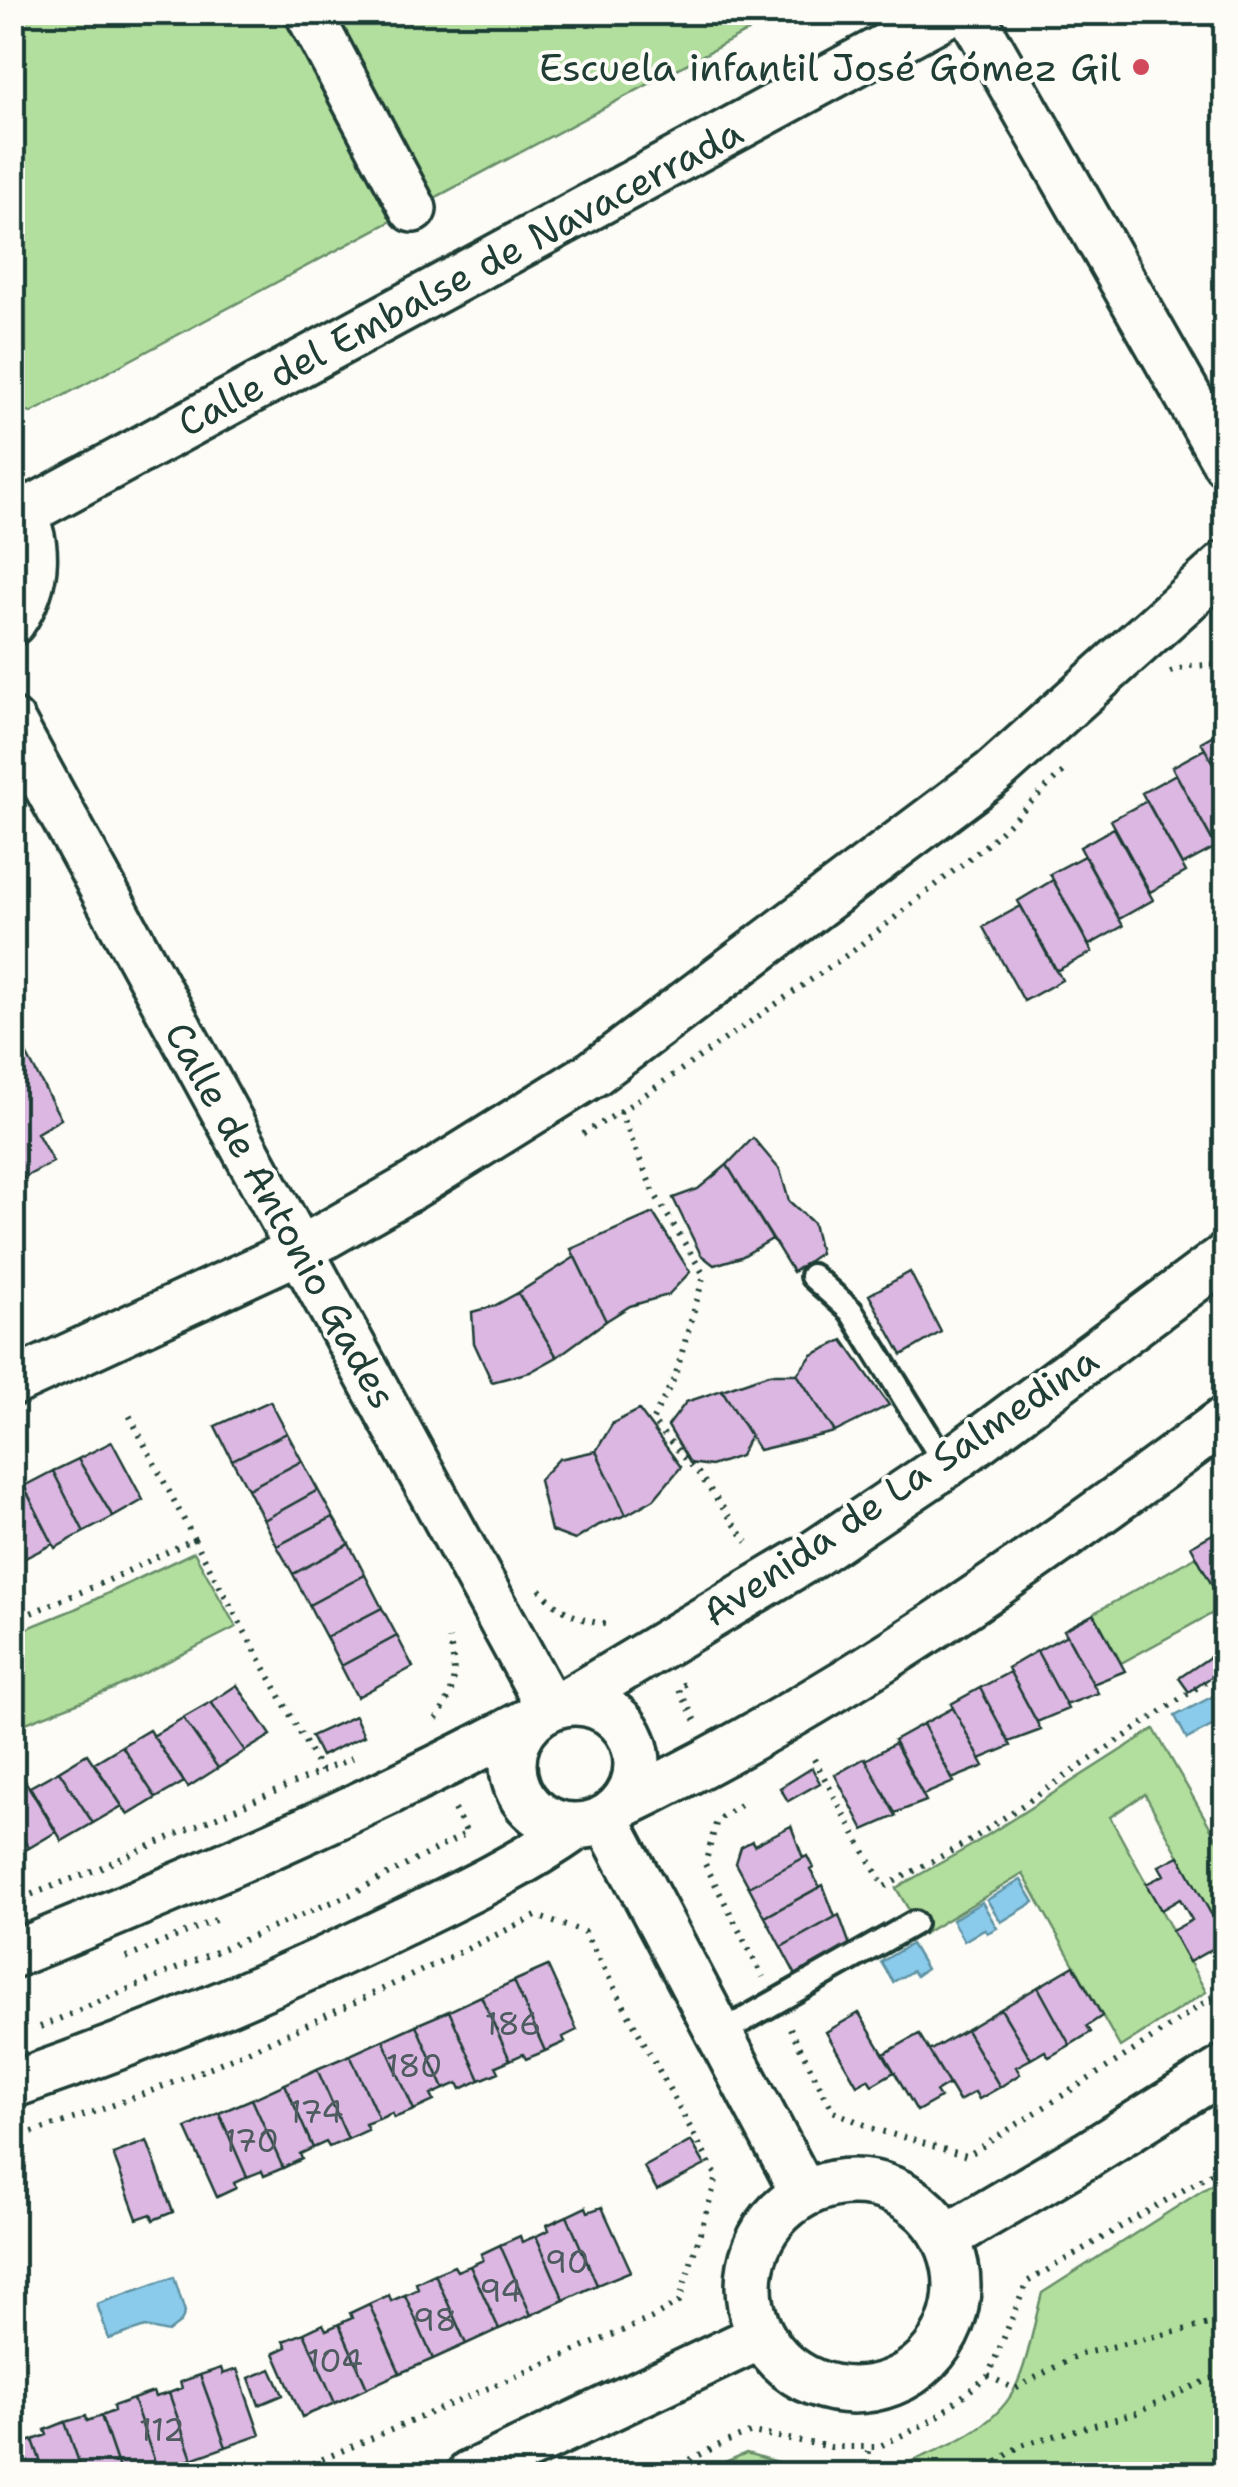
<svg xmlns="http://www.w3.org/2000/svg" width="1238" height="2487" font-family="'Shantell Sans',sans-serif">
<rect width="100%" height="100%" fill="#fdfcf7"/>
<filter id="ink" filterUnits="userSpaceOnUse"><feTurbulence type="fractalNoise" baseFrequency=".01" numOctaves="2"/><feDisplacementMap in="SourceGraphic" scale="20" xChannelSelector="R" yChannelSelector="G"/><feConvolveMatrix kernelMatrix="1 2 1 2 8 2 1 2 1" color-interpolation-filters="sRGB"/></filter>
<g filter="url(#ink)">
<!-- green -->
<path fill="#b2df9e" stroke="#688e69" stroke-width="2.5" d="M12 13H782L31 413 12 407Z
M194 1552 236 1627 113 1689 13 1728V1634L75 1609Z
M1197 1556 1224 1607 1121 1663 1094 1613Z
M1154 1729 1225 1853V1941L1145 1794 1110 1817 1206 1992 1120 2047 1023 1874 923 1934 896 1888 969 1847Z
M1225 2176V2474H879C923 2456 991 2435 1014 2390 1028 2364 1034 2322 1042 2293Z
M746 2453 820 2474H697Z"/>
<!-- water -->
<path fill="#8acaeb" stroke="#5f92a2" stroke-width="2.5" d="M1225 1690V1719L1187 1739 1175 1716Z
M1021 1880 1034 1902 1001 1922 987 1900Z
M982 1902 997 1928 987 1933 984 1929 964 1941 952 1920Z
M911 1944 926 1969 916 1976 912 1971 893 1982 881 1962Z
M174 2277 185 2312 181 2322 168 2332 145 2327 109 2339 97 2304Z"/>
<!-- building -->
<path fill="#dbb7e2" stroke="#1f3d34" stroke-width="2.5" d="M1226 728V787L1201 742Z
M1205 749 1226 787V833L1212 840 1172 767Z
M1176 774 1216 847 1182 865 1142 793Z
M1147 801 1186 872 1150 892 1111 820Z
M1114 828 1153 900 1119 919 1080 847Z
M1084 856 1123 926 1089 945 1050 874Z
M1053 880 1092 952 1056 971 1018 901Z
M1021 906 1062 980 1024 1001 983 927Z
M14 1031 61 1119 37 1133 53 1162 12 1184Z
M753 1138 780 1170 789 1201 813 1223 820 1253 793 1272 727 1165Z
M727 1165 772 1239 741 1257 714 1265 701 1255 673 1198 698 1189Z
M653 1213 690 1272 668 1295 630 1306 606 1321 571 1249Z
M575 1257 606 1321 557 1357 518 1293Z
M910 1272 941 1332 902 1355 869 1295Z
M518 1293 557 1357 530 1372 492 1382 474 1343 472 1312 494 1306Z
M843 1340 889 1405 835 1432 797 1374 812 1355Z
M769 1374H797L835 1432 759 1450 722 1390Z
M722 1390 750 1435 740 1456 711 1466 690 1463 668 1426 686 1402Z
M270 1401 287 1433 232 1460 215 1426Z
M639 1410 681 1467 654 1499 626 1515 596 1451 613 1423Z
M287 1433 302 1461 248 1489 232 1460Z
M112 1442 143 1500 113 1517 78 1459Z
M596 1451 626 1515 599 1525 575 1540 551 1531 539 1480 559 1459Z
M78 1459 113 1517 84 1532 53 1471Z
M302 1461 318 1490 264 1520 248 1489Z
M53 1471 84 1532 55 1548 24 1486Z
M21 1481 53 1544 21 1560 12 1543V1485Z
M318 1490 333 1517 277 1546 264 1520Z
M333 1517 349 1544 293 1574 277 1546Z
M1222 1529 1226 1536V1597L1220 1600 1191 1546Z
M349 1544 365 1575 309 1605 293 1574Z
M365 1575 382 1608 326 1637 309 1605Z
M382 1608 397 1636 341 1666 326 1637Z
M1094 1614 1125 1671 1093 1684 1064 1630Z
M1067 1635 1098 1693 1066 1705 1037 1651Z
M397 1636 413 1667 357 1697 341 1666Z
M1037 1651 1068 1709 1037 1722 1008 1668Z
M1210 1657 1220 1671 1189 1692 1179 1678Z
M1010 1672 1041 1730 1009 1742 980 1688Z
M237 1685 271 1735 245 1751 211 1702Z
M980 1688 1011 1746 980 1759 951 1704Z
M211 1702 245 1751 218 1768 183 1718Z
M953 1708 984 1766 952 1779 923 1724Z
M355 1716 364 1736 321 1756 311 1736Z
M183 1718 218 1768 188 1787 153 1736Z
M923 1724 954 1782 923 1795 894 1740Z
M149 1730 184 1782 156 1798 122 1746Z
M895 1743 926 1801 895 1813 866 1760Z
M122 1746 156 1798 128 1815 94 1763Z
M87 1754 122 1806 93 1823 59 1771Z
M865 1758 896 1816 864 1830 835 1775Z
M812 1768 820 1783 788 1801 780 1788Z
M59 1771 93 1823 62 1841 30 1787Z
M1226 1772V1802L1213 1779Z
M24 1779 56 1832 29 1848 12 1822V1786Z
M12 1822 29 1848 12 1857Z
M791 1826 803 1858 749 1887 736 1863 741 1847 752 1841 754 1845Z
M807 1856 813 1868 810 1870 820 1887 765 1917 749 1887Z
M1179 1856 1226 1941 1189 1962 1172 1931 1192 1920 1180 1899 1161 1910 1146 1884 1164 1875 1159 1866Z
M823 1885 835 1917 781 1947 765 1917Z
M839 1915 851 1948 797 1977 781 1947Z
M548 1966 577 2030 563 2037 565 2042 545 2051 514 1981Z
M1074 1966 1102 2016 1087 2026 1091 2032 1070 2045 1038 1987Z
M514 1981 545 2051 526 2059 523 2054 510 2060 481 1996Z
M1038 1987 1070 2045 1049 2057 1045 2051 1031 2059 1001 2009Z
M481 1996 510 2060 496 2066 499 2072 480 2080 449 2011Z
M1001 2009 1031 2059 1016 2067 1020 2074 1000 2087 966 2030Z
M449 2011 480 2080 461 2089 458 2083 444 2089 416 2025Z
M859 2013 894 2072 872 2085 868 2079 857 2085 826 2032Z
M416 2025 444 2089 431 2095 434 2101 414 2110 383 2040Z
M966 2030 1000 2087 979 2099 975 2092 959 2101 929 2051Z
M919 2034 949 2084 936 2092 940 2098 917 2111 884 2054Z
M383 2040 414 2110 394 2118 392 2113 379 2119 350 2055Z
M350 2055 379 2119 365 2124 368 2130 348 2139 317 2069Z
M317 2069 348 2139 329 2147 326 2142 313 2148 285 2084Z
M285 2084 313 2148 300 2154 302 2159 283 2168 252 2099Z
M252 2099 283 2168 264 2176 262 2171 247 2177 219 2113Z
M219 2113 247 2177 234 2183 236 2188 217 2197 186 2128Z
M147 2141 173 2212 153 2220 151 2214 137 2219 113 2154Z
M691 2141 705 2165 657 2190 644 2167Z
M586 2207 588 2212 602 2207 631 2271 597 2285 567 2216Z
M567 2216 597 2285 564 2300 536 2236 549 2230 547 2225Z
M520 2236 522 2242 536 2236 564 2300 531 2315 500 2245Z
M500 2245 531 2315 499 2329 470 2266 483 2260 481 2254Z
M454 2266 457 2271 470 2266 499 2329 466 2344 435 2274Z
M435 2274 466 2344 433 2359 405 2295 418 2289 416 2283Z
M389 2295 391 2301 405 2295 433 2359 400 2373 369 2304Z
M369 2304 400 2373 367 2388 339 2324 352 2318 350 2313Z
M323 2324 326 2330 339 2324 367 2388 335 2403 304 2333Z
M304 2333 335 2403 302 2417 274 2353 287 2347 284 2341Z
M221 2368 223 2374 237 2369 260 2435 226 2447 200 2375Z
M271 2369 283 2395 259 2405 249 2378Z
M200 2375 226 2447 192 2459 169 2393 182 2388 180 2382Z
M153 2392 155 2397 169 2393 192 2459 158 2471 133 2399Z
M133 2399 158 2471 149 2474H121L101 2416 114 2411 113 2406Z
M86 2416 87 2421 101 2416 121 2474H83L65 2422Z
M65 2422 83 2474H45L33 2440 47 2435 45 2430Z
M17 2440 19 2445 33 2440 45 2474H12V2441Z"/>
<g fill="none" stroke-linecap="round" stroke-linejoin="round">
<!-- lane casing -->
<g stroke="#1f3d34" stroke-width="30">
<path id="lane" d="M812 1276 851 1311 946 1465
M719 2034 914 1923"/>
</g>
<!-- street casing -->
<g stroke="#1f3d34" stroke-width="52">
<path id="street" d="M308 12 413 209
M970 12 1226 463
M12 501C43 535 38 585 12 622
M24 513 950 12
M12 722 549 1707
M12 1383 300 1250 411 1187 594 1073 993 773 1226 564
M513 1764a62 62 0 1 1 124 0a62 62 0 1 1-124 0Z
M565 1703 811 1556 946 1465 1226 1256
M622 1805C838 1701 1034 1562 1226 1419
M606 1819 804 2194
M12 1955C189 1883 364 1809 531 1720
M12 2085C145 2039 275 1985 402 1923 462 1894 521 1866 576 1827
M749 2286a104 104 0 1 1 208 0a104 104 0 1 1-208 0Z
M946 2238 1087 2155 1226 2068
M470 2474 761 2336"/>
</g>
<!-- path -->
<path stroke="#1f3d34" stroke-width="6" stroke-dasharray="2.5 8" stroke-linecap="butt" d="M1170 672 1190 666 1226 664
M620 1112 854 950 985 846 1066 769
M583 1134 620 1112 654 1193 704 1275 675 1377 652 1421 699 1474 747 1542
M194 1539 321 1771
M540 1589C559 1613 583 1622 612 1625
M12 1621 107 1581 194 1539 126 1409
M685 1684 678 1688 697 1723
M436 1719C456 1693 457 1671 449 1639
M814 1759 884 1887 968 1842 1226 1668
M740 1805 717 1820 705 1864 763 1977
M12 1902 97 1869 352 1758
M126 1958 220 1918
M40 2027 351 1894 467 1833 451 1804
M790 2028 833 2111 874 2129 967 2156 1136 2049 1226 1988
M12 2138C199 2084 361 1998 536 1916L584 1932 717 2177 679 2302 652 2318 288 2474
M988 2376 1015 2389 1077 2355 1226 2320
M662 2474 723 2443 752 2432 831 2447H878L933 2420 988 2376 1027 2282 1226 2165
M863 2474 869 2447
M980 2474 1021 2445 1134 2414 1210 2379 1226 2376"/>
<!-- lane -->
<use href="#lane" stroke="#fdfcf7" stroke-width="22"/>
<!-- street -->
<use href="#street" stroke="#fdfcf7" stroke-width="45"/>
</g>
</g>
<!-- markers -->
<circle fill="#d1495b" stroke="#fdfcf7" stroke-width="4" cx="1141" cy="67" r="10"/>
<g text-anchor="middle" dominant-baseline="central" stroke-width="8" stroke-linejoin="round" paint-order="stroke">
<!-- number labels -->
<g font-size="32" fill="#4e5c60">
<text x="513" y="2023">186</text>
<text x="414" y="2065">180</text>
<text x="316" y="2111">174</text>
<text x="251" y="2140">170</text>
<text x="567" y="2261">90</text>
<text x="501" y="2290">94</text>
<text x="435" y="2319">98</text>
<text x="335" y="2360">104</text>
<text x="162" y="2429">112</text>
</g>
<!-- poi labels -->
<g font-size="38" fill="#1f3d34" stroke="#fdfcf7" text-anchor="end">
<text x="1121" y="67">Escuela infantil José Gómez Gil</text>
</g>
<!-- street labels -->
<g font-size="38" fill="#1f3d34" stroke="#fdfcf7">
<text transform="translate(460 277) rotate(-28)">Calle del Embalse de Navacerrada</text>
<text transform="translate(281 1215) rotate(61)">Calle de Antonio Gades</text>
<text transform="translate(900 1486) rotate(-34)">Avenida de La Salmedina</text>
</g>
</g>
<!-- margin -->
<rect width="1238" height="2487" fill="none" stroke="#fdfcf7" stroke-width="50"/>
<rect x="25" y="25" width="1188" height="2437" fill="none" stroke="#1f3d34" stroke-width="4" filter="url(#ink)"/>
</svg>
